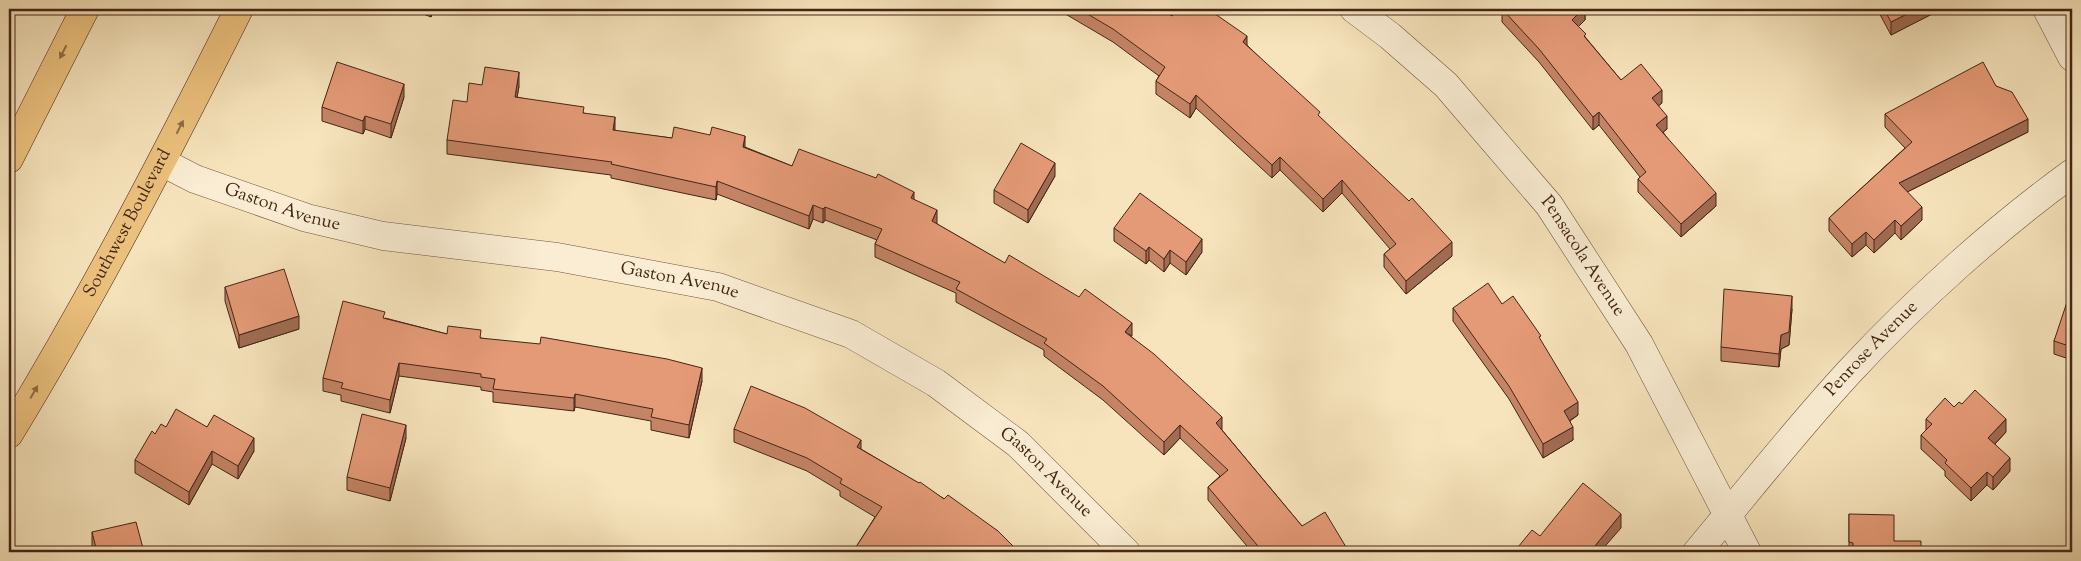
<svg xmlns="http://www.w3.org/2000/svg" width="2081" height="561" font-family="'Sorts Mill Goudy',serif">
<rect width="100%" height="100%" fill="#f7e4bc"/>
<filter id="stains"><feTurbulence type="fractalNoise" baseFrequency=".004" numOctaves="4"/><feColorMatrix values="0 0 0 0 .2 0 0 0 0 .09 0 0 0 0 .02 0 0 0 .5 -.17"/></filter>
<radialGradient id="worn" r=".72"><stop offset=".6" stop-color="#630" stop-opacity="0"/><stop offset="1" stop-color="#630" stop-opacity=".3"/></radialGradient>
<g fill="none" stroke-linecap="round" stroke-linejoin="round">
<!-- minor casing -->
<g stroke="#715540" stroke-width="29">
<g id="minor">
<path id="s1" d="M1354 9 1390 36 1446 85 1549 205 1639 344 1747 552"/>
<path d="M2047 9 2072 57"/>
<path id="s2" d="M162 162 195 179 307 218 383 236 557 257 718 287 851 334 936 383 1018 444 1126 552"/>
<path id="s3" d="M1697 552C1748 491 1797 428 1851 370 1916 300 1995 229 2072 173"/>
</g>
</g>
<!-- major casing -->
<g stroke="#442516" stroke-width="29">
<g id="major">
<path d="M9 159 85 9"/>
<path id="s4" d="M9 434C93 296 167 153 239 9"/>
</g>
</g>
<!-- minor -->
<use href="#minor" stroke="#faedd3" stroke-width="28"/>
<!-- major -->
<use href="#major" stroke="#ecc27e" stroke-width="28"/>
</g>
<!-- wall -->
<path fill="#c58466" stroke="#442516" d="M411 9H434L431 17Z
M1057 9H1161L1172 16 1247 45 1320 117 1452 256 1406 294 1384 267V254L1390 249 1342 193 1323 212 1280 170 1272 178 1196 108 1190 118 1156 94V81L1159 76 1113 42Z
M1502 9H1585V20L1578 26 1586 38 1621 80 1662 103 1658 106 1667 129 1663 132 1716 206 1681 237 1638 192V179L1640 177 1599 125 1593 130 1539 62 1502 22Z
M1877 9H1932V14L1891 35Z
M482 85 519 86 517 97 584 113 615 131 745 147 792 166 914 199 937 223V224L1132 337 1222 430 1302 526 1349 552H1252L1208 500V487L1220 476 1180 438 1164 455 1103 400 1044 356V350L956 302V293L875 257V244L877 240 825 220 823 223 813 219 809 229 717 194 716 200 611 178V175L447 154V140L467 102Z
M1996 86 2028 132 1907 192 1922 220 1901 240 1895 233 1874 253 1866 245 1852 257 1829 231V218L1905 148 1885 127V114Z
M404 97 391 138 365 129 363 134 322 121V107Z
M1055 176 1028 223 994 203V190Z
M1114 228 1202 252 1186 275 1170 263 1164 272 1149 260 1146 264 1114 241Z
M225 287 299 329 239 348 225 301Z
M2072 300V360L2054 354V341Z
M1502 304 1541 341 1578 415 1570 421 1573 440 1543 458 1509 399 1453 321V308Z
M1792 309 1789 345 1781 349 1779 367 1721 361V347Z
M385 318 447 334 481 338 702 381 689 438 651 430V421L575 407 574 411 493 402V392L481 390V387L399 376 390 413 341 401V395L323 391V378Z
M1962 404 2006 432 1995 444 2010 471 1993 490 1987 485 1971 501 1945 476V471L1921 449V435L1926 430V419Z
M166 427H207L254 451 238 479 212 464 189 505 135 473V460L155 434Z
M734 429 861 449 998 531 856 552V547L875 517 840 496V491L807 471 734 442Z
M406 438 390 501 347 490V477Z
M1849 514 1894 541 1921 552H1849Z
M92 532 144 552H94L92 546Z"/>
<!-- shaded-wall -->
<path fill="#a06c53" stroke="#442516" d="M431 9H434L431 17Z
M1583 9H1585V20L1572 33V20Z
M1917 9H1932V14L1891 35V22Z
M1247 36V49L1243 42Z
M519 72V86L515 110V97Z
M404 84V97L391 138V124Z
M1662 90V103L1652 111V98Z
M1196 95V108L1190 118V104Z
M1599 112V125L1593 130V117Z
M365 116V129L363 134V121Z
M1667 116V129L1656 138V125Z
M615 117V130H613Z
M2028 119V132L1899 196V183Z
M745 136V149L743 147Z
M1280 157V170L1272 178V165Z
M1055 163V176L1028 223V210Z
M1342 180V193L1323 212V199Z
M717 181V194L716 200V187Z
M914 192V205L911 198Z
M1716 193V206L1681 237V224Z
M813 205V219L809 229V216Z
M825 207V220L823 223V209Z
M1922 207V220L1901 240V226Z
M937 210V223L932 234V221Z
M1895 220V233L1874 253V240Z
M1866 232V245L1852 257V244Z
M1202 239V252L1186 275V262Z
M1452 242V256L1406 294V281Z
M1149 247V260L1146 264V251Z
M1170 250V263L1164 272V259Z
M1792 296V309L1789 345 1781 349 1779 367V354L1781 335Z
M299 316V329L239 348V335Z
M1132 323V336L1125 332Z
M399 363V376L390 413V400Z
M702 368V381L689 438V425Z
M575 394V407L574 411V398Z
M1578 402V415L1564 424V411Z
M1222 417V430L1216 436V423Z
M2006 419V432L1988 451V438Z
M406 425V438L390 501V488Z
M1180 425V438L1164 455V442Z
M1573 427V440L1543 458V444Z
M254 438V451L238 479V466Z
M861 440V453L857 447Z
M212 451V464L189 505V492Z
M2010 458V471L1993 490V477Z
M1987 472V485L1971 501V488Z
M1621 514V528L1600 552H1590Z"/>
<!-- building -->
<path fill="#e59a77" stroke="#442516" d="M1079 9H1161L1172 16 1177 9H1208L1247 36 1243 42 1320 112 1318 115 1409 201 1412 198 1452 242 1406 281 1384 254 1396 244 1342 180 1323 199 1280 157 1272 165 1196 95 1190 104 1156 81 1165 67 1113 29Z
M1502 9H1583L1572 20 1586 34 1584 36 1621 80 1641 64 1662 90 1652 98 1667 116 1656 125 1716 193 1681 224 1638 179 1646 172 1599 112 1593 117 1539 49Z
M1884 9H1917L1891 22Z
M337 62 404 84 391 124 365 116 363 121 322 107Z
M1983 62 1996 86 2012 92 2028 119 1899 183 1922 207 1901 226 1895 220 1874 240 1866 232 1852 244 1829 218 1912 142 1885 114Z
M485 67 519 72 515 97 584 107 583 113 615 117 613 130 672 138 674 127 710 135 712 127 745 136 743 147 792 166 799 149 876 178 878 174 914 192 911 198 937 210 932 221 1005 263 1009 255 1079 297 1085 289 1132 323 1125 332 1154 354 1222 417 1216 423 1302 526 1325 512 1349 552H1263L1208 487 1228 470 1180 425 1164 442 1103 386 1044 343 1047 339 956 289 960 282 875 244 882 229 825 207 823 209 813 205 809 216 717 181 716 187 611 164 612 162 447 140 453 100 467 102 469 83 482 85Z
M1021 143 1055 163 1028 210 994 190Z
M1140 193 1202 239 1186 262 1170 250 1164 259 1149 247 1146 251 1114 228Z
M284 269 299 316 239 335 225 287Z
M1488 283 1502 304 1513 296 1541 336 1539 337 1578 402 1564 411 1573 427 1543 444 1509 386 1453 308Z
M1724 289 1792 296 1789 332 1781 335 1779 354 1721 347Z
M2068 299 2072 300V347L2054 341Z
M343 301 385 312 383 318 447 334 448 326 481 330 480 338 540 344 541 337 667 359 702 368 689 425 651 417 653 409 575 394 574 398 493 389 495 379 481 377V374L399 363 390 400 341 388 343 383 323 378Z
M751 386 805 408 861 440 857 447 919 483 920 482 944 499 948 495 998 531 1019 552H856L858 549 856 547 882 507 840 483 842 479 807 458 734 429Z
M1975 390 2006 419 1988 438 2010 458 1993 477 1987 472 1971 488 1945 463 1947 460 1921 435 1932 424 1926 419 1945 398 1954 407 1959 402 1962 404Z
M176 409 207 427 214 415 254 438 238 466 212 451 189 492 135 460 152 431 155 434 161 424 166 427Z
M362 414 406 425 390 488 347 477Z
M1583 483 1621 514 1590 552H1514L1532 530 1540 536Z
M1849 514 1894 515V541H1921V552H1853V543L1849 542Z
M136 522 144 552H97L92 532Z"/>
<!-- one-way arrows -->
<defs><path id="oneway-solid" d="M-6-.8H1V-3.2L6.5 0L1 3.2V.8H-6Z" transform="scale(1.25)"/></defs>
<g fill="#906c45">
<use href="#oneway-solid" transform="translate(63 52) rotate(117)"/>
<use href="#oneway-solid" transform="translate(180 127) rotate(-63)"/>
<use href="#oneway-solid" transform="translate(34 392) rotate(-60)"/>
</g>
<g text-anchor="middle" dominant-baseline="central" stroke-width="5" stroke-linejoin="round" paint-order="stroke">
<!-- street labels -->
<g font-size="18" fill="#442516" stroke="#faedd3">
<text stroke="none"><textPath href="#s2" startOffset="129">Gaston Avenue</textPath></text>
<text stroke="none"><textPath href="#s4" startOffset="242">Southwest Boulevard</textPath></text>
<text stroke="none"><textPath href="#s1" startOffset="339">Pensacola Avenue</textPath></text>
<text stroke="none"><textPath href="#s2" startOffset="534">Gaston Avenue</textPath></text>
<text stroke="none"><textPath href="#s3" startOffset="268">Penrose Avenue</textPath></text>
<text stroke="none"><textPath href="#s2" startOffset="954">Gaston Avenue</textPath></text>
</g>
</g>
<!-- margin -->
<rect width="2081" height="561" fill="none" stroke="#f7e4bc" stroke-width="30"/>
<rect x="10" y="10" width="2061" height="541" fill="none" stroke="#442516" stroke-width="2.5"/>
<rect x="15" y="15" width="2051" height="531" fill="none" stroke="#442516"/>
<rect width="100%" height="100%" filter="url(#stains)"/>
<rect width="100%" height="100%" fill="url(#worn)"/>
</svg>
